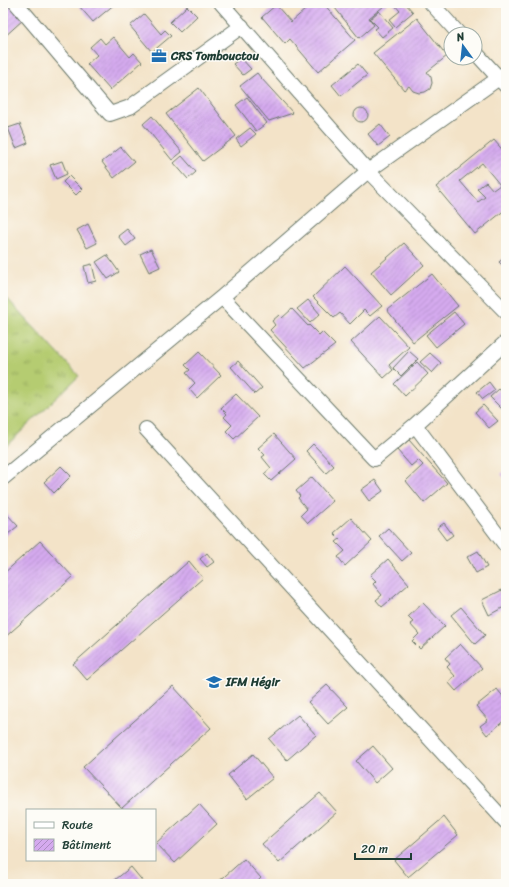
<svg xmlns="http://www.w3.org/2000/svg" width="509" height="887" font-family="Sriracha,sans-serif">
<defs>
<pattern id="grass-tufts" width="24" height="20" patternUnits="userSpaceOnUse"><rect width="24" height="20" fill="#b5cc71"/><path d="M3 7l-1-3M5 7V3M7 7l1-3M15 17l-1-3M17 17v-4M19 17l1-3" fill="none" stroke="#93a75e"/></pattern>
<pattern id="building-hatch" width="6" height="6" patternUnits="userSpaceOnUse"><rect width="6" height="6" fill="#d5aaef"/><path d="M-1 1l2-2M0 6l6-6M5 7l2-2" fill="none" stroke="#ac8cc2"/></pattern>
</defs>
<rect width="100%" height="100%" fill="#fdfcf7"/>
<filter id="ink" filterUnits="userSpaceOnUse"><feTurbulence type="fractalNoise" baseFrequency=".025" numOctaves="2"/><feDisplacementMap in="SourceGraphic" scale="8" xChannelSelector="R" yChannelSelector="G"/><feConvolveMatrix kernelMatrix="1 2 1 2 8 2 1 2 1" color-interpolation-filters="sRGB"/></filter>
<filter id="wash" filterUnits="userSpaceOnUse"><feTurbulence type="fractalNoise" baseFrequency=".012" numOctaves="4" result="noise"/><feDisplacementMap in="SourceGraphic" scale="16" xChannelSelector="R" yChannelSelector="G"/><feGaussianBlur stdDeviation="0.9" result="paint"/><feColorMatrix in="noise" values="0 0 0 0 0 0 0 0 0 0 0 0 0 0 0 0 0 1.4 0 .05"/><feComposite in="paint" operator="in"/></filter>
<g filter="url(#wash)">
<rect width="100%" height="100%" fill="#f3e3c8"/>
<!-- grass -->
<path fill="url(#grass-tufts)" stroke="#6a8452" d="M3 294 79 376 3 449Z"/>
<g id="blocks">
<!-- building -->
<path fill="url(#building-hatch)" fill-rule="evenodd" d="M3 3H9L24 19 3 38Z
M83 3H116L93 22 79 6Z
M313 3H323L355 40 318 72 290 39 285 44 262 17 276 5 291 22Z
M331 3H388L369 18 374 25 359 38Z
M393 3H405L413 12 395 27 389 20 400 11Z
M187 6 197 16 180 32 170 22Z
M379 11 393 28 382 37 375 29 378 27 370 19Z
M144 14 161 34 165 30 171 36 152 52 130 26Z
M417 18 447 56 427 72 431 77 432 83 430 89 425 92 419 93 413 91 409 86 404 90 373 53Z
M113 37 130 57 134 53 142 62 110 90 87 64 97 55 90 47 100 38 105 44Z
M241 58 251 69 243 75 233 64Z
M358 64 367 75 341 96 332 85Z
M257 73 261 78 293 113 269 121 240 86Z
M199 88 236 136 203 161 166 114Z
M247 97 267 123 256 131 236 105Z
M354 115a7 7 0 1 1 14 0a7 7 0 1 1-14 0Z
M152 116 182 152 172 160 143 124Z
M20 124 28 143 16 148 8 128Z
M380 124 390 137 378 146 368 134Z
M250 128 256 134 241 146 236 139Z
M494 140 506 154V209L475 234 436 187ZM482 163 500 185 493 190 486 182 477 189 485 197 478 202 460 181Z
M121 147 134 162 114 178 102 162Z
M182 156 196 172 188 179 174 163Z
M62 161 67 174 56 179 50 165Z
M69 176 82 189 76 195 63 182Z
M88 224 97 243 87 248 77 230Z
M127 229 135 239 126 246 118 236Z
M404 243 424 265 391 295 371 272Z
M151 249 160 267 149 272 140 254Z
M107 255 119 272 108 279 96 262Z
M506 256V269L499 262Z
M92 264 96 281 88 283 84 266Z
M345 266 382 306 370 316 364 310 350 324 340 313 334 318 313 297Z
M432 274 458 306 413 342 387 310Z
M308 300 320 314 310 323 297 309Z
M292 309 308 326 309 325 319 335 322 332 335 345 305 368 270 330 275 325 272 321 279 315 282 318Z
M454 312 464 324 436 347 426 335Z
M380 316 409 347 389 365 393 370 384 378 351 342Z
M409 351 418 359 401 376 393 368Z
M199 352 221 375 197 398 189 389 195 383 186 373 190 370 185 365Z
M430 353 441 363 432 373 420 362Z
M238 361 262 388 255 394 231 367Z
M417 362 428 374 405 396 394 384Z
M489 382 495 390 483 399 477 392Z
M499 389 506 395V413L490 397Z
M236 394 258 417 234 439 226 431 232 425 224 417 227 414 221 408Z
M483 405 498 421 489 428 475 412Z
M274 434 296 459 271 481 264 474 271 468 262 457 265 455 258 448Z
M409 440 447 483 424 503 406 481 423 465 418 460 411 466 397 450Z
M313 444 334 466 326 473 306 451Z
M61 466 71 476 54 493 44 482Z
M506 470V480L501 474Z
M312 477 333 501 308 523 301 515 307 509 298 498 300 496 296 491Z
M375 480 383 491 369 501 361 490Z
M5 512 18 526 3 538V514Z
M351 518 372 541 345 566 338 557 345 551 336 542 340 539 334 533Z
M444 523 453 535 446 540 437 528Z
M388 528 411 553 402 561 379 536Z
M40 541 73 577 3 639V574Z
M478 551 487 567 476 573 467 557Z
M207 553 214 562 207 567 200 559Z
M388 559 409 584 382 607 376 600 382 595 373 584 376 581 370 575Z
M189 561 203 578 87 680 73 664Z
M502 590 506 597V606L489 615 482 600Z
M423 603 445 626 420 649 412 641 419 634 410 624 413 622 408 617Z
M461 607 485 635 475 644 451 615Z
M460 644 482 668 456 691 448 682 455 676 447 667 450 664 445 658Z
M327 685 348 707 328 724 308 702Z
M173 686 211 728 122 808 83 767Z
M497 689 506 700V719L487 735 480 726 488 720 476 706Z
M298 715 316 735 287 760 269 739Z
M373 746 392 768 375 783 356 761Z
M253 754 273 778 247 799 228 775Z
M320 793 337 812 279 863 262 844Z
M199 804 217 824 175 863 156 843Z
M444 817 458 835 408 877 394 860Z
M244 859 261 878 255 884H216Z
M131 867 145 884H110Z"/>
</g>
</g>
<g filter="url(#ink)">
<use href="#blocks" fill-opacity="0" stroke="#697768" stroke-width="1"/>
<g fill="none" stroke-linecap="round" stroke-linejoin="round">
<!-- street casing -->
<g stroke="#697768" stroke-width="16">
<path id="street" d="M16 3 110 114 130 107 242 26
M221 3 368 171 506 312
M431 3 459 34
M475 52 506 86
M222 297 374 459 415 425 506 342
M415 425 506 546
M146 429 506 822
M3 478 222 297 368 171 506 73"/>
</g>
<!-- street -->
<use href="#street" stroke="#fff" stroke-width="14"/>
</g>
</g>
<!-- icons -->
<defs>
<g id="office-bare" transform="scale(1.2)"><path d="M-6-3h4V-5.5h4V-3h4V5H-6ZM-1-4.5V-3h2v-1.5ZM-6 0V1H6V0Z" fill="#1f6fb2" stroke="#fdfcf7" stroke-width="2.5" paint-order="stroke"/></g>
<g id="university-bare" transform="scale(1.2)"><path d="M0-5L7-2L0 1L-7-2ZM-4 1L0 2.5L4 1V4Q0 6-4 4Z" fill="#1f6fb2" stroke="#fdfcf7" stroke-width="2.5" paint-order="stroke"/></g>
</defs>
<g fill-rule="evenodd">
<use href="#office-bare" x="159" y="56"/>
<use href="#university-bare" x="214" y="682"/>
</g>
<g text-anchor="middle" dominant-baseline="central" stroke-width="3" stroke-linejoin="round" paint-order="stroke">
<!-- poi labels -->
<g font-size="12" font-weight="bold" fill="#1f3d34" stroke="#fdfcf7" text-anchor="start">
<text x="171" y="56">CRS Tombouctou</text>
<text x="226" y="682">IFM Hégir</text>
</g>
</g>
<!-- margin -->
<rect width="509" height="887" fill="none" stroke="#fdfcf7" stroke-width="16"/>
<!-- legend -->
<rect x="26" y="809" width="130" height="52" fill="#fdfcf7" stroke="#a4b0a9"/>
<rect x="34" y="822" width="20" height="6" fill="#ffffff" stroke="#a4b0a9"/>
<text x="62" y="829" font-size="12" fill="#1f3d34">Route</text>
<rect x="34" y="839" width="20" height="12" fill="url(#building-hatch)" stroke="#a4b0a9"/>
<text x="62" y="849" font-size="12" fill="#1f3d34">Bâtiment</text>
<!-- north arrow -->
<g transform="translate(463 46) rotate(345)"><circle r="19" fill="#fdfcf7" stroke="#a4b0a9"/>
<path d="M0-3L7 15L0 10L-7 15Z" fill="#1f6fb2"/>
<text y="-6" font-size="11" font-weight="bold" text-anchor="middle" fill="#1f3d34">N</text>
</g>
<!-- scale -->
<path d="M355 853v6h56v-6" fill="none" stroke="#1f3d34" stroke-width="2"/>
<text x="361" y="853" font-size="12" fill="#1f3d34" stroke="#fdfcf7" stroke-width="3" paint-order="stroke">20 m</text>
</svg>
